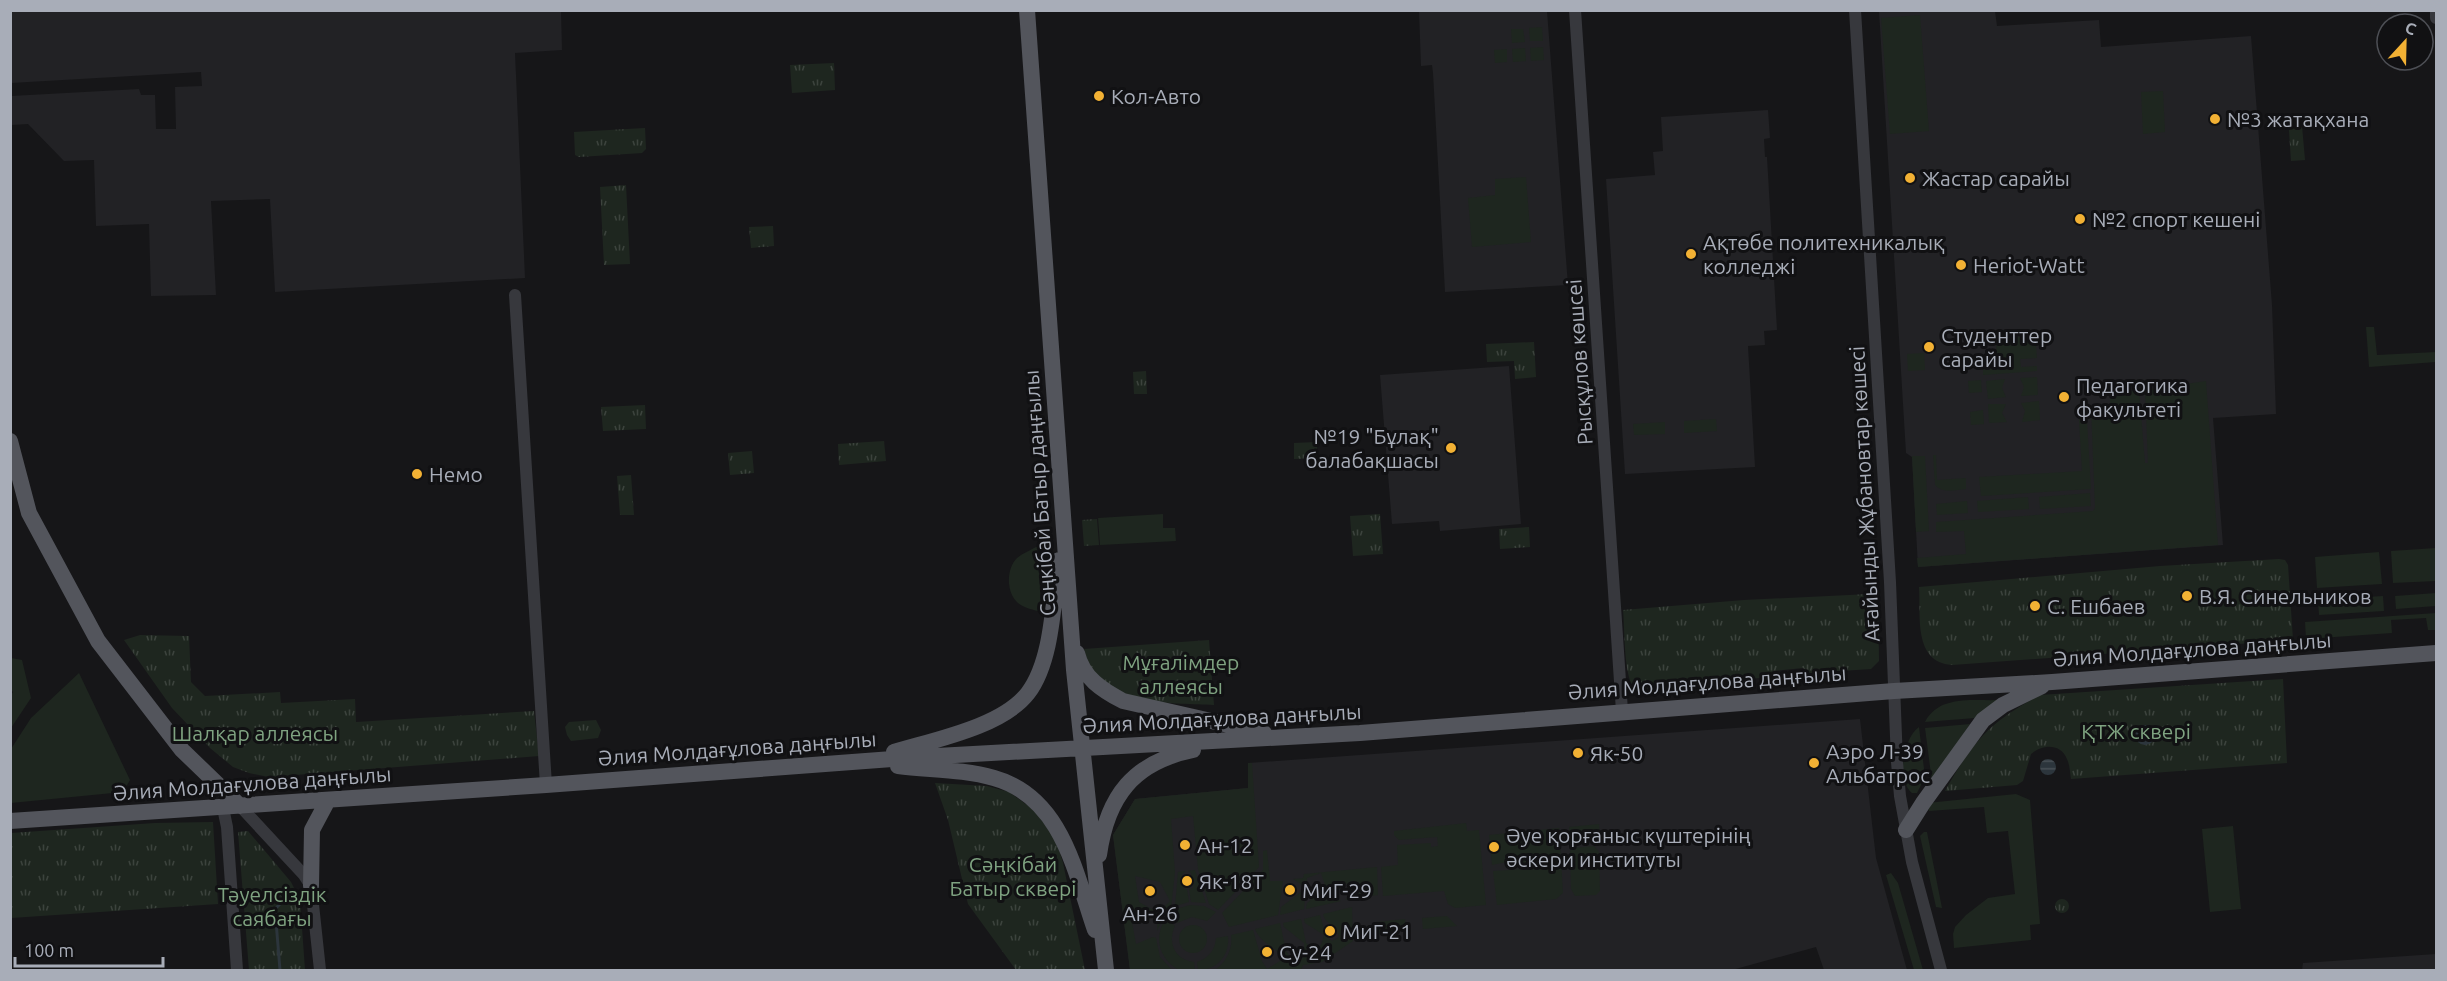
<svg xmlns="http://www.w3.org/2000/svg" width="2447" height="981" font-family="Ubuntu,sans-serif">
<defs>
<pattern id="park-tufts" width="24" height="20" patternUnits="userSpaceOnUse" patternTransform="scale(1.5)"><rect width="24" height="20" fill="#1e261f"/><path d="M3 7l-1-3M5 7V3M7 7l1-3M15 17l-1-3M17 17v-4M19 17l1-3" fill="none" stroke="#3c433d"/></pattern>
<pattern id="water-rules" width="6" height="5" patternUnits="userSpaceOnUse" patternTransform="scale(1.5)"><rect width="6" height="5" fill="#2c353c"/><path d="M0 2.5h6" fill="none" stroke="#485056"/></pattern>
</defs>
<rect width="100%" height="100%" fill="#161618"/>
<!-- built -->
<path fill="#222225" d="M11 10 561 11 562 50 515 53 525 278 275 292 270 199 211 201 216 295 151 296 149 224 96 226 94 160 64 161 28 124 11 125V96L139 89 141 95H155L156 129H176L175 87 202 86 201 72 11 83Z
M1419 11H1547L1568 285 1445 292 1433 73 1432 65 1421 66Z
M1879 11H1995L1997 26 2099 20 2101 47 2251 36 2272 305 2276 414 2213 418 2223 545 1918 567 1912 457 1906 453Z
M1768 110 1770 138 1764 139 1765 157H1767L1777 330 1764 331 1765 345 1748 346 1755 467 1625 474 1606 179 1655 175 1653 152 1663 151 1661 117Z
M1509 366 1521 524 1440 531 1439 521 1392 524 1380 375Z
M1860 719 1876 858 1907 970H1824L1816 947 1732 970H1130L1113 835 1135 799 1248 788V763Z
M2436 954V970H2302L2303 963Z"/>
<!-- green -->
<path fill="#1e261f" d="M1920 15 1929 131 1890 134 1881 18Z
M1542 27 1543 41H1530L1529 28Z
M1511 29H1523L1525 42 1512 43Z
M1543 47 1544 60 1531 61 1530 48Z
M1525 48 1526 61 1513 62 1512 49Z
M1507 49V62L1495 63 1494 50Z
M2163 91 2165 132 2143 134 2141 92Z
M1526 177 1531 242 1472 247 1468 198 1495 195V179Z
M2366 327H2374L2377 355 2436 352V362L2369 367Z
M2035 336 2037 358 2020 359 2021 367 2037 366V371L1983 375V369L1997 368 1996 339Z
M1924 353 1925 370 1908 371 1907 354Z
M2037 377 2038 395 2021 396 2024 387 2020 378Z
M2005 379 2002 388 2006 397 1988 399 1986 381Z
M1981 380 1982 392 1969 393 1968 381Z
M2206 381 2218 545 1918 567 1917 558 1966 554 1964 531 1936 532V522L2093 511 2095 508 2091 407 2110 405V393L2139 390 2145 463H2148L2145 390Z
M2039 401 2040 420 2022 422 2025 411 2021 403Z
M1988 404H2006L2002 413 2007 422 1989 423Z
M2078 404H2086L2091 489 1981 496 1979 477 2082 471Z
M1983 410 1984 424 1971 425 1970 412Z
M1716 419 1717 431 1684 433V421Z
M1665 422V434L1634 435 1633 424Z
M1933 455H1936L1937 480 1966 478V489C1955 490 1943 494 1935 485Z
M1912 456H1925L1929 531 1916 532Z
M2090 493 2091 506 2040 509 2039 497Z
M2028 497 2029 509 1978 512 1977 501Z
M1967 501 1968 513 1937 515 1936 504Z
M1163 514V528H1175L1176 541 1100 545 1098 518Z
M1038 546 1041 612C1034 610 1024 608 1018 603 1006 593 1006 569 1017 558 1023 553 1031 550 1038 546Z
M2436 548V581L2393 583 2391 551Z
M2379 552 2382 584 2317 588 2315 557Z
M2436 593V606L2396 609 2395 596Z
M2383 596 2384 611 2319 615 2318 600Z
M2436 613V630H2428L2426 618 2391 620 2392 633 2306 639 2305 622Z
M11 658 22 660 31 698 11 728V695L13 692 11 690Z
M79 673 130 780 123 792 11 803V749L31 718Z
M1999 700 1975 718 1925 722C1939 695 1972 701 1999 700Z
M1970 724 1932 782 1925 728Z
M1919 727 1925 777 1917 793H1912C1896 780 1903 738 1919 727Z
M1248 763H1252L1259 867 1218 910 1209 904 1198 869 1193 816 1171 819 1175 872 1171 909 1166 913 1160 911 1170 901 1160 882 1135 876 1139 902 1164 916 1157 931 1158 917H1131L1136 944 1153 937 1156 938 1160 957 1172 970H1130L1113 835 1135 799 1248 788Z
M2016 794 2030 800 2040 924 2030 925 2031 940 1954 948 1953 934 1955 927 1966 915 1988 898 2015 894 2008 831 1987 833 1984 807 1929 811 1927 803Z
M1466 823 1467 831 1479 830 1486 905 1455 908 1448 904 1444 891 1383 896 1381 867 1398 865 1397 845 1431 843V847L1438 846 1437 837 1399 840 1394 835V831Z
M1599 824 1600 838 1570 841 1569 827Z
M2233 826 2241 909 2210 912 2202 829Z
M1559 828 1563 893 1556 899 1497 905 1493 871 1524 869 1522 859 1492 865 1489 835Z
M1924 832H1927L1942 908 1936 907 1920 836Z
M1594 846 1599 852 1600 891 1596 895 1575 896 1571 889 1570 851 1573 848Z
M1267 850 1270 881H1283L1278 915 1229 927 1222 913 1263 870V851Z
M1377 867 1378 895 1345 900 1349 896 1350 890 1347 884 1339 881 1333 885 1331 892 1334 898 1341 901 1306 909 1307 903 1326 888 1321 873 1307 878 1304 909 1280 915 1281 907 1301 892V884L1293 879 1303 878 1304 874Z
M1195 870 1206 903 1191 902 1189 889 1193 888 1191 873 1188 871Z
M1186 871 1182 874 1184 889H1187L1189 902 1175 906 1178 872Z
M1891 873 1898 883 1923 970H1914L1886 875Z
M1190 905 1204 906 1216 912 1207 921 1192 917 1177 923 1168 915 1176 909Z
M1352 907 1353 941 1322 962 1303 965 1301 970H1215C1226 962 1233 950 1231 935L1253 930 1262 961 1267 969 1283 959C1276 946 1260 943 1255 929L1280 923 1286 951 1294 963 1304 957V943L1284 927 1283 923 1301 919 1306 943 1313 948 1321 945 1324 935 1305 923 1304 919 1320 915 1326 936 1332 941 1339 937C1336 924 1325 924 1323 914Z
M1447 916 1457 926 1423 929 1422 918Z
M1166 918 1175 926C1167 943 1175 960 1194 962L1195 970H1179C1159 959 1153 937 1166 918Z
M1405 919 1406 930 1370 935V928L1376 922Z
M1179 939a14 14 0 1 1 28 0a14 14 0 1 1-28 0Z
M1228 936C1230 955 1217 971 1198 970L1197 962C1209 958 1215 950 1216 938Z"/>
<!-- park -->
<path fill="url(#park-tufts)" d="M834 63 835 90 792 93 790 65Z
M2301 115 2305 160 2291 161 2288 116Z
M645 128 646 149 642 153 579 157 575 155 574 132Z
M626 185 630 264 604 265 600 187Z
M773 226 774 246 751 248 749 227Z
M1534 342 1536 377 1515 379 1514 361 1487 362 1486 344Z
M1146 371 1147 394H1134L1133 372Z
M645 405 646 429 603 431 601 407Z
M884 441 886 461 839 465 838 444Z
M1317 442V458L1294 459V443Z
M752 451 754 473 730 475 728 453Z
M631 475 634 515H620L617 476Z
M1380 514 1383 554 1353 556 1350 516Z
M1097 519 1099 545 1084 546 1082 520Z
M1529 527 1530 547 1500 549 1499 529Z
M2279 559 2285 560 2288 565 2293 640 1952 665C1913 662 1921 616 1919 587L2160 566Z
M1870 594 1878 598 1879 661 1871 669 1810 673 1803 668 1773 671 1770 677 1636 690C1623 681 1625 627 1623 610L1744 600Z
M140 635 189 636 191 682 205 696 280 692 281 703 355 699 356 722 534 711 539 756 269 777 249 773 233 767 210 748 172 708 124 640Z
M1209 640 1214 705C1176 703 1111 706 1089 667 1087 662 1086 654 1084 649Z
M2283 679 2287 763 2071 779C2070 773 2070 765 2067 759 2061 743 2042 744 2031 754L2023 781 2017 785 1945 791C1973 741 1989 723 2040 695Z
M596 720 601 730 598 738 571 741 567 735 565 727 569 722Z
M935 783 987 786 1009 792 1034 810 1056 840 1063 863 1085 970H1016L968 904 948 820Z
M213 822 218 904 11 918V833L155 823Z
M248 831 291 882 300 900 305 970H249L238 832Z
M2055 906a7 7 0 1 1 14 0a7 7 0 1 1-14 0Z"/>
<!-- water -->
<path fill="url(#water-rules)" d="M2135 735a10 10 0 1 1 20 0a10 10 0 1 1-20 0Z
M2040 767a8 8 0 1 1 16 0a8 8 0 1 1-16 0Z"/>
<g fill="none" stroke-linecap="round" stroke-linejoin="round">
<!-- stream -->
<path stroke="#2c353c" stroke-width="3" d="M280 970 275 909 283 901"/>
<!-- minor -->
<path stroke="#37383d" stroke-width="12" d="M1575 10 1622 711
M1855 10 1890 582 1897 762 1900 796 1912 862 1941 970
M2436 10V18
M515 295 546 785
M240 806 304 875 311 886 320 970
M223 808 227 827 237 970"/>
<!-- major -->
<path stroke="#53555c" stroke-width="16" d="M1027 10 1074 670 1106 970
M10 441 29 513 98 641 182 750 240 806
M1077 653C1083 678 1102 690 1123 701L1264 733
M894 752C933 740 1002 727 1028 693 1053 660 1053 600 1059 560
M898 766C929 770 963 769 994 778 1062 797 1075 872 1095 930
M10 821 546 785 919 757 1360 733 1894 691 2052 682 2436 653
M1906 830 1923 803 1983 720 2003 705 2042 686
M1099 855C1107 796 1134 762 1193 750
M311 886 312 830 328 800"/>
</g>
<!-- markers -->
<g fill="#f2b134" stroke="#111113" stroke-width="2">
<circle cx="1099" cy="96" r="6"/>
<circle cx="2215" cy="119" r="6"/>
<circle cx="1910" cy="178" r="6"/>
<circle cx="2080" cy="219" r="6"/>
<circle cx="1691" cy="254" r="6"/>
<circle cx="1961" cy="265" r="6"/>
<circle cx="1929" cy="347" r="6"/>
<circle cx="2064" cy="397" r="6"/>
<circle cx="1451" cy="448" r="6"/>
<circle cx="417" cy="474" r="6"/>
<circle cx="2187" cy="596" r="6"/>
<circle cx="2035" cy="606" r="6"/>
<circle cx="1578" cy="753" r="6"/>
<circle cx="1814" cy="763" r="6"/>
<circle cx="1185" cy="845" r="6"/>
<circle cx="1494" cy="847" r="6"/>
<circle cx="1187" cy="881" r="6"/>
<circle cx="1290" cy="890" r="6"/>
<circle cx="1150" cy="891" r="6"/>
<circle cx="1330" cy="931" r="6"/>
<circle cx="1267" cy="952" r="6"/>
</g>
<g text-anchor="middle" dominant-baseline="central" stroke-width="6" stroke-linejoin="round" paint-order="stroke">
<!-- poi labels -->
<g font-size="21" fill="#a8adb8" stroke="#111113" text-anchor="start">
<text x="1111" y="96">Кол-Авто</text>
<text x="2227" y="119">№3 жатақхана</text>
<text x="1922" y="178">Жастар сарайы</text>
<text x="2092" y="219">№2 спорт кешені</text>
<text x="1703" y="242">Ақтөбе политехникалық<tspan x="1703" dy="24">колледжі</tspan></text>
<text x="1973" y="265">Heriot-Watt</text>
<text x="1941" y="335">Студенттер<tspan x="1941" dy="24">сарайы</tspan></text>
<text x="2076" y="385">Педагогика<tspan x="2076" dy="24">факультеті</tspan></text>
<text x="1439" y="436" text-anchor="end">№19 "Бұлақ"<tspan x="1439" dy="24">балабақшасы</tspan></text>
<text x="429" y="474">Немо</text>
<text x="2199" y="596">В.Я. Синельников</text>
<text x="2047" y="606">С. Ешбаев</text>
<text x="1826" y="751">Аэро Л-39<tspan x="1826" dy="24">Альбатрос</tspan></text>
<text x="1590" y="753">Як-50</text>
<text x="1506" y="835">Әуе қорғаныс күштерінің<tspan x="1506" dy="24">әскери институты</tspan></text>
<text x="1197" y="845">Ан-12</text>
<text x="1199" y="881">Як-18Т</text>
<text x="1302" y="890">МиГ-29</text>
<text x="1150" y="913" text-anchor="middle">Ан-26</text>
<text x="1342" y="931">МиГ-21</text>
<text x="1279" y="952">Су-24</text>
</g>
<!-- street labels -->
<g font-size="21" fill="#a8adb8" stroke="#111113">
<text transform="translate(1579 362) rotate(-94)">Рысқұлов көшсеі</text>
<text transform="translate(1039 493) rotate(-94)">Сәңкібай Батыр даңғылы</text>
<text transform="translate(1864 494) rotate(-93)">Ағайынды Жұбановтар көшесі</text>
<text transform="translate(2192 649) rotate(-4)">Әлия Молдағұлова даңғылы</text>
<text transform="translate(1707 682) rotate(-4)">Әлия Молдағұлова даңғылы</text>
<text transform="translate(1222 718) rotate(-3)">Әлия Молдағұлова даңғылы</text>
<text transform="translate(737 748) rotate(-4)">Әлия Молдағұлова даңғылы</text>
<text transform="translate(252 783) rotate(-4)">Әлия Молдағұлова даңғылы</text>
</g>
<!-- park labels -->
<g font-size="21" fill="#7fa381" stroke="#111113">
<text x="1181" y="662">Мұғалімдер<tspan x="1181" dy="24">аллеясы</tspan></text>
<text x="2136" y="731">ҚТЖ сквері</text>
<text x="255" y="733">Шалқар аллеясы</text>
<text x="1013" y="864">Сәңкібай<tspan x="1013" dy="24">Батыр сквері</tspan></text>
<text x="272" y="894">Тәуелсіздік<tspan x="272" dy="24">саябағы</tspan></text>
</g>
</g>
<!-- border -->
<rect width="2447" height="981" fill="none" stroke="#a8adb8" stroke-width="24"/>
<!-- north arrow -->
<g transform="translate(2405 42) rotate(22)"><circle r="28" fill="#111113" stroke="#4d4f55" stroke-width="1.5"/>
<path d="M0-4.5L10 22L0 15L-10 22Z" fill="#f2b134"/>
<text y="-9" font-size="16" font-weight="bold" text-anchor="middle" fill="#a8adb8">С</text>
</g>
<!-- scale -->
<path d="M15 957v9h148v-9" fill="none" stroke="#a8adb8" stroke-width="3"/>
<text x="24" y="957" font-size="18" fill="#a8adb8" stroke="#111113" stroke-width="4.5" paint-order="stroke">100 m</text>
</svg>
